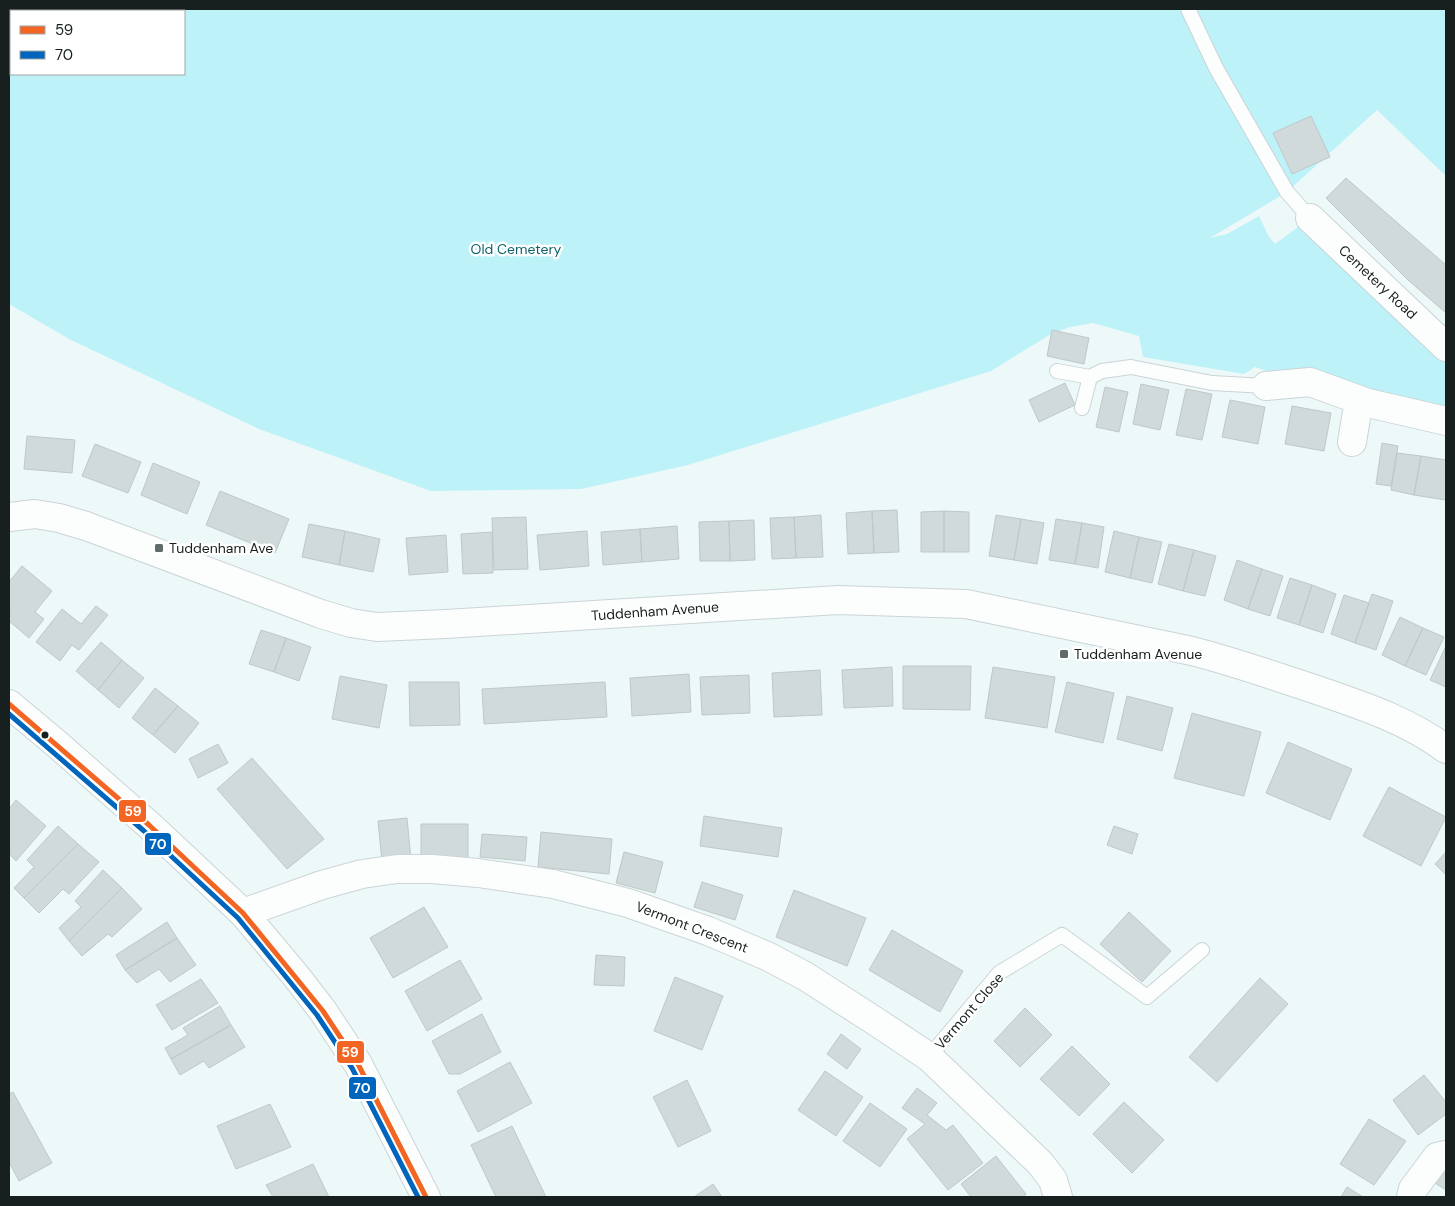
<svg xmlns="http://www.w3.org/2000/svg" width="1455" height="1206" font-family="'DM Sans',sans-serif">
<rect width="100%" height="100%" fill="#edf8f9"/>
<!-- green -->
<path fill="#bdf2f8" fill-rule="evenodd" d="M9 9H1446V176L1377 110 1287 192 1210 238 1227 234 1259 216 1269 237 1275 244 1310 218 1446 347V424H1424L1255 367 1244 374 1143 357 1139 336 1093 323 1070 327 1051 334 991 371 688 465 581 489 431 491 259 429 71 340 9 304ZM11 11H184V74H11Z"/>
<!-- building -->
<path fill="#d1dadb" stroke="#bfc8c9" d="M1311 116 1330 157 1292 174 1273 133Z
M1346 178 1446 265V313L1408 280 1326 198Z
M1052 330 1089 338 1084 364 1047 356Z
M1065 383 1075 405 1039 422 1029 400Z
M1141 384 1169 390 1160 430 1133 424Z
M1105 387 1128 392 1119 432 1096 427Z
M1186 389 1212 394 1202 440 1176 435Z
M1230 400 1265 407 1258 444 1222 437Z
M1292 406 1331 413 1324 451 1285 444Z
M27 436 75 440 72 473 24 469Z
M1382 443 1398 446 1391 486 1376 484Z
M95 444 141 462 128 493 82 476Z
M1397 453 1421 456 1414 495 1391 490Z
M1421 456 1446 460V500L1414 495Z
M153 463 200 482 187 514 141 495Z
M220 491 289 519 275 553 206 525Z
M897 510 899 552 874 553 872 511Z
M872 511 874 553 848 554 846 513Z
M944 511V552H921V512Z
M944 511 969 512V552H944Z
M821 515 823 557 796 558 794 517Z
M996 515 1021 519 1014 560 989 556Z
M526 517 528 569 494 570 492 518Z
M794 517 796 558 772 559 770 518Z
M1021 519 1044 523 1037 564 1014 560Z
M1056 519 1082 523 1075 564 1049 560Z
M754 520 755 560 730 561 729 521Z
M729 521 730 561H700L699 522Z
M1082 523 1104 527 1098 568 1075 564Z
M309 524 345 531 339 565 302 557Z
M677 526 679 559 642 562 640 529Z
M640 529 642 562 603 565 601 532Z
M345 531 380 539 373 572 339 565Z
M587 531 589 566 540 570 537 535Z
M1114 531 1139 537 1130 578 1105 572Z
M492 532 493 573 463 574 461 534Z
M446 535 448 572 409 575 406 538Z
M1139 537 1162 542 1152 583 1130 578Z
M1169 544 1194 550 1183 591 1158 584Z
M1194 550 1216 556 1205 596 1183 591Z
M1237 560 1262 569 1248 609 1224 600Z
M22 566 52 591 35 612 44 619 29 638 9 621 10 613 9 611V582Z
M1262 569 1283 576 1270 616 1248 609Z
M1290 578 1312 585 1299 625 1277 618Z
M1312 585 1336 594 1323 633 1299 625Z
M1372 594 1393 601 1376 650 1355 643Z
M1344 595 1369 603 1355 643 1331 634Z
M96 606 108 615 79 650 72 645 60 661 36 642 62 609 81 624Z
M1400 617 1423 628 1405 666 1382 655Z
M1423 628 1444 637 1426 675 1405 666Z
M261 630 286 638 274 672 249 664Z
M286 638 311 647 299 681 274 672Z
M101 642 122 660 98 690 76 671Z
M1446 646V687L1430 680Z
M122 660 144 678 119 708 98 690Z
M903 666H971L970 710 903 709Z
M892 667 893 706 844 708 842 670Z
M993 667 1055 677 1047 728 985 718Z
M820 670 822 715 774 717 772 673Z
M689 674 691 712 632 716 630 678Z
M749 675 750 713 702 715 700 677Z
M340 676 387 685 379 728 332 719Z
M409 682H459L460 725 410 726Z
M605 682 607 717 484 724 482 689Z
M1067 682 1114 693 1103 743 1055 732Z
M155 688 178 706 153 735 132 718Z
M1127 696 1173 708 1162 751 1117 739Z
M178 706 199 723 175 753 153 735Z
M1192 713 1261 732 1244 796 1174 778Z
M1288 742 1352 769 1330 820 1266 793Z
M218 744 228 763 198 778 189 759Z
M252 758 324 839 287 869 217 789Z
M1389 787 1446 817 1421 866 1363 836Z
M16 800 46 826 16 861 9 854V809Z
M704 816 782 828 778 857 700 846Z
M407 818 411 859 382 862 378 821Z
M421 824H468V858L421 857Z
M58 826 78 844 24 898 14 888 34 867 27 860Z
M1114 826 1138 834 1132 854 1107 845Z
M541 832 612 839 609 874 538 867Z
M482 834 527 837 525 861 480 857Z
M78 844 99 862 69 894 63 889 39 913 24 898Z
M624 852 663 862 655 893 616 883Z
M1446 852V875L1435 864Z
M103 870 122 888 69 941 59 928 81 907 75 901Z
M702 882 743 895 735 920 694 907Z
M122 888 142 909 112 937 108 934 82 956 69 941Z
M794 890 866 918 847 966 776 937Z
M424 907 448 947 393 978 370 938Z
M1129 912 1171 951 1142 982 1100 944Z
M167 922 177 938 125 970 116 955Z
M892 930 963 971 940 1012 869 970Z
M177 938 196 965 170 982 159 969 137 983 125 970Z
M596 955 625 957 624 986 594 985Z
M460 960 482 999 427 1031 405 991Z
M675 977 723 996 702 1050 654 1031Z
M1260 978 1288 1004 1217 1082 1189 1057Z
M201 979 218 1003 172 1030 156 1005Z
M220 1006 231 1025 171 1059 165 1048 188 1035 183 1028Z
M1025 1008 1052 1035 1020 1067 994 1041Z
M482 1014 501 1052 460 1074H449L432 1041Z
M231 1025 245 1047 209 1068 204 1061 180 1075 171 1059Z
M841 1034 861 1049 847 1069 827 1054Z
M1072 1046 1110 1084 1079 1116 1040 1079Z
M510 1062 532 1103 478 1132 457 1091Z
M825 1071 863 1097 836 1136 798 1110Z
M1424 1075 1446 1102V1114L1418 1135 1393 1100Z
M687 1080 711 1131 678 1147 653 1097Z
M917 1088 937 1103 927 1115 946 1130 953 1125 983 1163 948 1190 907 1139 925 1124 902 1108Z
M13 1092 52 1163 19 1181 9 1162V1094Z
M1124 1102 1164 1140 1132 1173 1093 1134Z
M870 1103 907 1129 880 1167 843 1141Z
M270 1104 291 1147 236 1169 217 1126Z
M1369 1119 1406 1141 1374 1185 1340 1164Z
M512 1126 546 1197H496L471 1145Z
M996 1156 1026 1194 1023 1197H971L961 1184Z
M313 1164 329 1197H273L266 1185Z
M1446 1164V1190L1435 1183Z
M713 1184 722 1197H694Z
M1347 1187 1363 1197H1341Z"/>
<g fill="none" stroke-linecap="round" stroke-linejoin="round">
<!-- lane casing -->
<g stroke="#cbd4d6" stroke-width="16">
<path id="lane" d="M1188 9 1216 68 1287 192 1310 218
M1057 371 1090 377 1082 408
M1090 377 1102 371 1131 367 1212 383 1266 386
M929 1057 999 973 1062 935 1147 997 1202 950"/>
</g>
<!-- street casing -->
<g stroke="#cbd4d6" stroke-width="30">
<path id="street" d="M1310 218 1446 347
M1266 386 1310 382 1368 403 1446 421
M1352 442 1359 400
M9 517 35 514 59 518 86 526 321 614 351 623 377 627 446 624 838 600 966 604 1192 651C1231 661 1269 674 1308 687 1357 704 1404 718 1446 749
M243 913 322 885 362 874 397 869H432L478 873 553 884 628 903 708 931 767 956 805 976 875 1021 929 1057 1040 1163 1053 1180 1058 1197
M1411 1197 1413 1189 1437 1157 1446 1155"/>
</g>
<!-- secondary casing -->
<g stroke="#cbd4d6" stroke-width="30">
<path id="secondary" d="M9 704 58 745 149 825 243 913 296 976 323 1011 358 1064 426 1197"/>
</g>
<!-- lane -->
<use href="#lane" stroke="#fcfefe" stroke-width="14"/>
<!-- street -->
<use href="#street" stroke="#fcfefe" stroke-width="28"/>
<!-- secondary -->
<use href="#secondary" stroke="#fcfefe" stroke-width="28"/>
<!-- bus-1 casing -->
<g stroke="#fff" stroke-width="9">
<path id="bus-1" d="M9 704 149 825 243 913 323 1011 358 1064 426 1197"/>
</g>
<!-- bus-2 casing -->
<g stroke="#fff" stroke-width="9">
<path id="bus-2" d="M9 714 144 831 238 918 317 1015 352 1068 418 1197"/>
</g>
<!-- bus-1 -->
<use href="#bus-1" stroke="#f26522" stroke-width="5"/>
<!-- bus-2 -->
<use href="#bus-2" stroke="#0065bd" stroke-width="5"/>
</g>
<!-- markers -->
<g fill="#626b6b" stroke="#fff" stroke-width="2">
<rect x="154" y="543" width="10" height="10" rx="2.5"/>
<rect x="1059" y="649" width="10" height="10" rx="2.5"/>
</g>
<circle fill="#171f1f" stroke="#fff" stroke-width="2" cx="45" cy="735" r="4.5"/>
<g text-anchor="middle" dominant-baseline="central" stroke-width="5" stroke-linejoin="round" paint-order="stroke">
<!-- park labels -->
<g font-size="14" fill="#0e636b" stroke="#fff">
<text x="516" y="249">Old Cemetery</text>
</g>
<!-- street labels -->
<g font-size="14" fill="#171f1f" stroke="#fff">
<text transform="translate(1378 282) rotate(43)">Cemetery Road</text>
<text transform="translate(655 611) rotate(-4)">Tuddenham Avenue</text>
<text transform="translate(692 927) rotate(21)">Vermont Crescent</text>
<text transform="translate(969 1011) rotate(-49)">Vermont Close</text>
</g>
<!-- poi labels -->
<g font-size="14" fill="#171f1f" stroke="#fff" text-anchor="start">
<text x="169" y="548">Tuddenham Ave</text>
<text x="1074" y="654">Tuddenham Avenue</text>
</g>
</g>
<g stroke="#fff" stroke-width="2">
<rect x="118" y="799" width="29" height="24" rx="5" fill="#f26522"/>
<rect x="144" y="832" width="28" height="24" rx="5" fill="#0065bd"/>
<rect x="336" y="1040" width="29" height="24" rx="5" fill="#f26522"/>
<rect x="348" y="1076" width="29" height="24" rx="5" fill="#0065bd"/>
</g>
<g font-size="14" text-anchor="middle" font-weight="bold" fill="#fff">
<text x="133" y="816">59</text>
<text x="158" y="849">70</text>
<text x="350" y="1057">59</text>
<text x="362" y="1093">70</text>
</g>
<!-- border -->
<rect width="1455" height="1206" fill="none" stroke="#171f1f" stroke-width="20"/>
<!-- legend -->
<rect x="10" y="10" width="175" height="65" fill="#ffffff" stroke="#a2a5a5"/>
<rect x="20" y="26" width="25" height="8" fill="#f26522" stroke="#a2a5a5"/>
<text x="55" y="35" font-size="15" fill="#171f1f">59</text>
<rect x="20" y="51" width="25" height="8" fill="#0065bd" stroke="#a2a5a5"/>
<text x="55" y="60" font-size="15" fill="#171f1f">70</text>
</svg>
